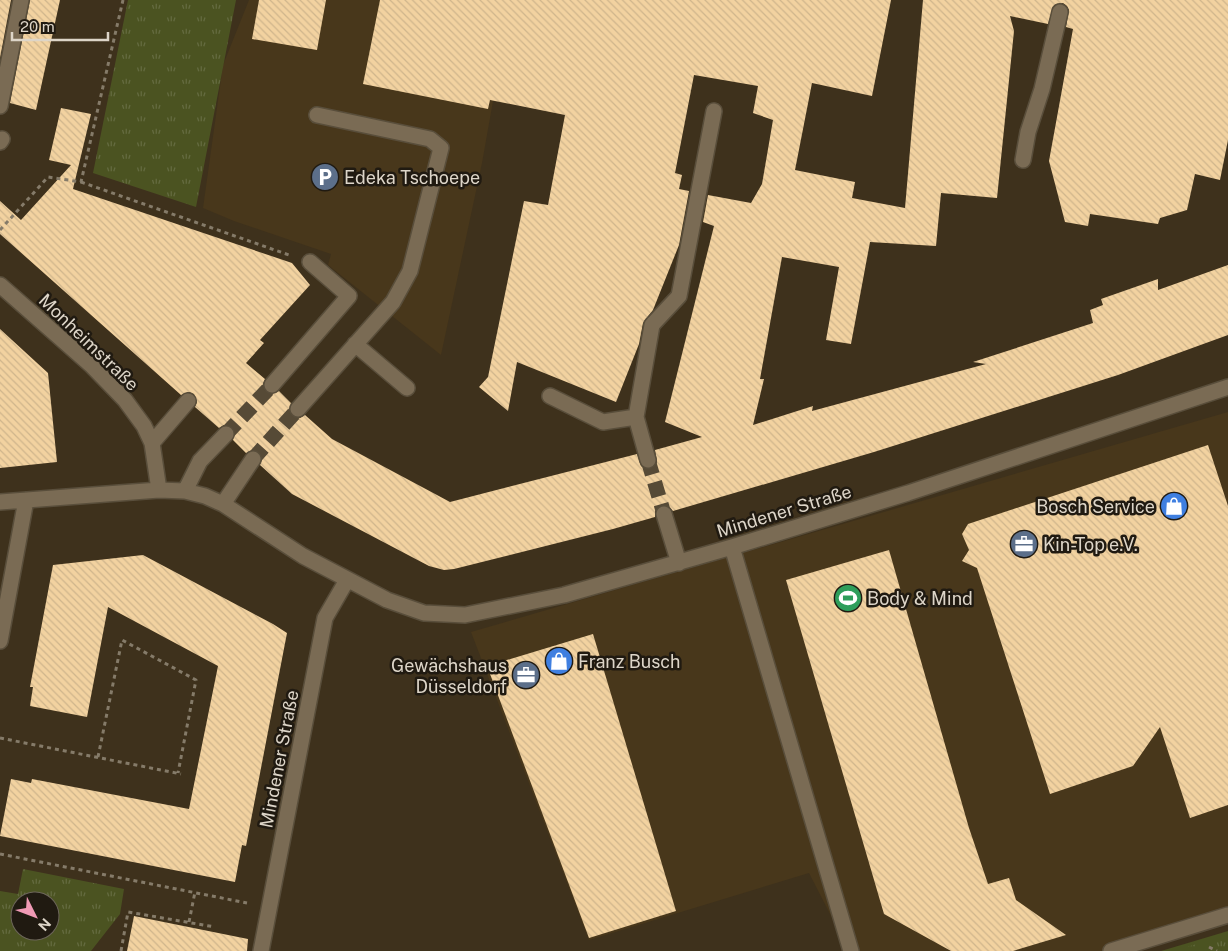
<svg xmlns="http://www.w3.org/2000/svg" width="1228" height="951" font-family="'Public Sans',sans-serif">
<defs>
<pattern id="park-tufts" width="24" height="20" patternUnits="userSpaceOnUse" patternTransform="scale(1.25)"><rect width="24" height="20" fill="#4b5321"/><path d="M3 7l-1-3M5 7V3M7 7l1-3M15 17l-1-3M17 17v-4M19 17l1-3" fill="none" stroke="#646b40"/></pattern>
<pattern id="building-back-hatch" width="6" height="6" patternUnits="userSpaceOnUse" patternTransform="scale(1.25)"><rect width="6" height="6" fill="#f2d2a0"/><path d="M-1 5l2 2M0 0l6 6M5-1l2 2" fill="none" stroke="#cfb58c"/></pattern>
</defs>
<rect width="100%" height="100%" fill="#3e311c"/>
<!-- built -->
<path fill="#48371b" d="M249 0H511L482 163 441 355 328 265 331 254 234 221 203 208 223 65Z
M1228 412V915L1124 951H849L809 873 589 940 471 632Z"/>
<!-- green -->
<path fill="#4b5321" d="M1228 931V951H1161Z"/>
<!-- park -->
<path fill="url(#park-tufts)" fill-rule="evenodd" d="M128 0H236L196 207 93 173Z
M23 869 124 889 120 914 91 951H0V891L18 894ZM20 901H50V931H20Z
M1228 935V951H1173Z"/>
<!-- building -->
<path fill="url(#building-back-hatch)" d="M0 0H11L0 58Z
M30 0H60L36 110 10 103Z
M259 0H326L317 50 252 39Z
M380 0H891L872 96 812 83 795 170 855 182 852 198 905 208 923 0H1228V140L1220 180 1195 174 1187 210 1160 218 1158 224 1090 214 1088 226 1065 222 1049 161 1073 29 1066 27 1069 10 1067 6 1063 3 1054 5 1048 24 1010 16 1014 31 997 198 941 193 936 246 870 242 851 344 826 340 839 267 782 257 760 379H764L753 425 813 406 812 411 986 364 973 362 1093 323 1090 310 1103 305 1101 299 1158 279V290L1228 265V335L1118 375 874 452 673 511 667 505H661L655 511V517L613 529 454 569 444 570 429 566 292 494 260 465 262 459 259 452 253 450 246 453 233 440 235 432 232 427 224 425 219 428 195 407 197 402 194 394 189 392 181 395 0 234V201L21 220 71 165 49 160 61 108 91 114 73 189 292 263 310 285 260 340 264 343 246 363 265 379 263 384 266 392 271 394 279 391 291 403 289 411 292 416 300 418 305 415 332 439 437 495 450 502 637 454 641 466 645 469H650L655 466 657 462 655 450 702 437 665 422 714 226 703 222 708 195 751 203 762 184 773 120 753 113 758 86 694 75 675 173 682 175 679 189 689 191 679 245 653 310 643 323 639 344 616 402 517 362 508 411 479 387 488 377 524 201 548 205 565 115 490 100 488 109 363 84Z
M0 329 48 373 57 462 0 468Z
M1208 445 1228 506V805L1190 818 1160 727 1133 766 1050 794 977 568 962 561 969 550 962 534 968 524Z
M889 550 969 828 988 884 1009 878 1016 900 1066 935 1013 951H951L884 914 786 580Z
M143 555 273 624 287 633 246 846 242 845 235 882 0 836 11 779 31 783 32 779 189 809 218 666 108 607 87 717 30 706 33 687H30L53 565Z
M593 634 676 911 589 938 487 666Z
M134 916 248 939 247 951H127Z"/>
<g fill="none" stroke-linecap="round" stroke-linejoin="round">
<!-- minor-tunnel -->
<path stroke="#564a36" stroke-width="15" stroke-dasharray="15 8" stroke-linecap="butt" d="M226 434 272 385
M253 459 298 409
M648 460 664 514"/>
<!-- minor casing -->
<g stroke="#594e3b" stroke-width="18">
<path id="minor" d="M0 106 21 0
M0 142 2 139
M1023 160 1028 132 1042 89 1060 12
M0 285 91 365 125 400 144 426 152 443 159 490
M355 344 407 388
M272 385 349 296 310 262
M550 396 603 422 636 417
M298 409 393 302 410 271 441 148 430 139 317 115
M152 443 188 401
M648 460 636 417 652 325 679 296 714 111
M185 491 200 461 226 434
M0 502 159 490 185 491 205 496 223 504 303 556 387 600 424 613 465 615 564 595 732 547 908 493 1228 387
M223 504 253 459
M664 514 679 563
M732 547 851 951
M0 641 26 500
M261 951 325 618 347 580
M1111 951 1228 915"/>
</g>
<!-- path -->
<path stroke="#857b69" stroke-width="3" stroke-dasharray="4 4" stroke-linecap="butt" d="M81 182 289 255
M0 230 48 177 81 182 123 0
M0 738 181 774
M98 757 122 640 196 680 178 773
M0 854 247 903
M189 922 195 892
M1209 947 1217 951
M121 951 128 912 215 927"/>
<!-- minor -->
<use href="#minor" stroke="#7a6b54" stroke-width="15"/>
</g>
<!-- icons -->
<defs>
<g id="parking-disc" transform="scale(1.4375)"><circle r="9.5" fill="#5c6f8a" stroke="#201a11"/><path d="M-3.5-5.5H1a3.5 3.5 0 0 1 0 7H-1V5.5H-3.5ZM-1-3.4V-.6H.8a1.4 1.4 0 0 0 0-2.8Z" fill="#fff"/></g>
<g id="shop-disc" transform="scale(1.4375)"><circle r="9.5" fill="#3f7fe0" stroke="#201a11"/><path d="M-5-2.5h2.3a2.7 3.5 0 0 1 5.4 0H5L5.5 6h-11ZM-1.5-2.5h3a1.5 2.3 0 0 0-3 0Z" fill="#fff"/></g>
<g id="office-disc" transform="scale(1.4375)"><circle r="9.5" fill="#5c6f8a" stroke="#201a11"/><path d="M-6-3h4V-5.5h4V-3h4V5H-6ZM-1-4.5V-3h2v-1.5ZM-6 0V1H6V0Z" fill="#fff"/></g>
<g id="stadium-disc" transform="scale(1.4375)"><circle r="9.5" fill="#2e9e5b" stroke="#201a11"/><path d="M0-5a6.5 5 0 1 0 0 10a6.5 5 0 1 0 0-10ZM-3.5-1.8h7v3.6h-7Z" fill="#fff"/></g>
</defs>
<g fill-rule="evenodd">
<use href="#parking-disc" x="325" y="177"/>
<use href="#shop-disc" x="1174" y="506"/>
<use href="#office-disc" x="1024" y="544"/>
<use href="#stadium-disc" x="848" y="598"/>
<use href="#shop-disc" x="559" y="661"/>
<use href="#office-disc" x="526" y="675"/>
</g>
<g text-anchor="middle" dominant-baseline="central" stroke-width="5" stroke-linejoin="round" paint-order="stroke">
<!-- poi labels -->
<g font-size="18" fill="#ddd5c8" stroke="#201a11" text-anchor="start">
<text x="344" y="177">Edeka Tschoepe</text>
<text x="1155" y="506" text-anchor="end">Bosch Service</text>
<text x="1043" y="544">Kin-Top e.V.</text>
<text x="867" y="598">Body &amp; Mind</text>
<text x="578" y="661">Franz Busch</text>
<text x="507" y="665" text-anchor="end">Gewächshaus<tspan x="507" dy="21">Düsseldorf</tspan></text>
</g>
<!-- street labels -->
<g font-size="18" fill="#ddd5c8" stroke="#201a11">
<text transform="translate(89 342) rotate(44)">Monheimstraße</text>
<text transform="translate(784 511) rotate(-17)">Mindener Straße</text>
<text transform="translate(279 759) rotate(-79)">Mindener Straße</text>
</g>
</g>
<!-- north arrow -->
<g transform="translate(35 916) rotate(132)"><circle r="24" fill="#201a11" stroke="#6c655a"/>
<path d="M0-4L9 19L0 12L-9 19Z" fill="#f09ab5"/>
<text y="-8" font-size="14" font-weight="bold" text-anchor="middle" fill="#ddd5c8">N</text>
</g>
<!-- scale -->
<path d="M12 32v8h96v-8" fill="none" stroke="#ddd5c8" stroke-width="2.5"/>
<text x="20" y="32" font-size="15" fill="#ddd5c8" stroke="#201a11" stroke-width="4" paint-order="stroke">20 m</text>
</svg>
